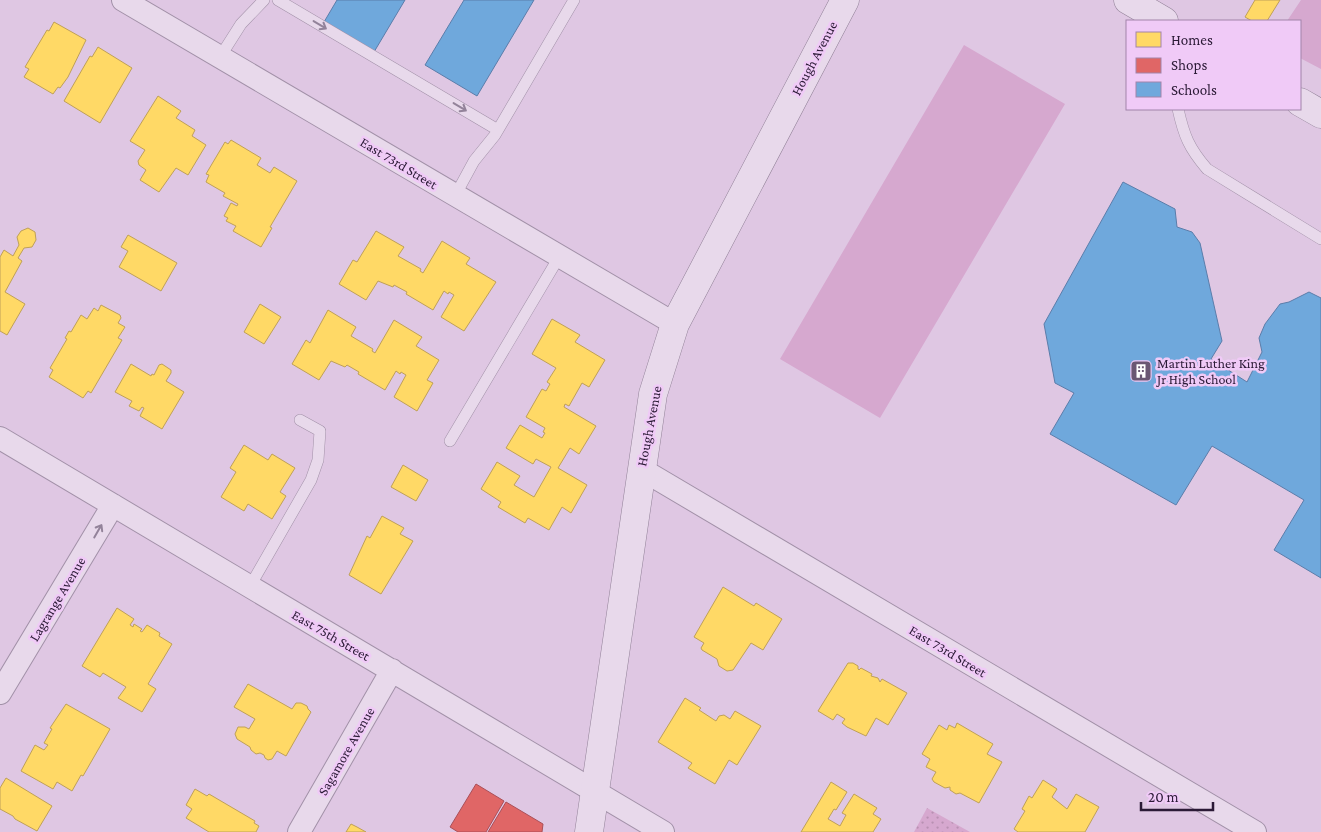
<svg xmlns="http://www.w3.org/2000/svg" width="1321" height="832" font-family="'Crimson Pro',serif">
<defs>
<pattern id="park-dots" width="8" height="8" patternUnits="userSpaceOnUse" patternTransform="scale(1.25)"><rect width="8" height="8" fill="#d6a8cf"/><path d="M2 2h.1M6 6h.1" fill="none" stroke="#b890b2" stroke-width="1.8" stroke-linecap="round"/></pattern>
</defs>
<rect width="100%" height="100%" fill="#dfc7e3"/>
<!-- grass -->
<path fill="#d6a8cf" d="M1301 0H1321V69L1300 58V21H1287Z
M964 45 1065 104 880 418 780 359Z"/>
<!-- park -->
<path fill="url(#park-dots)" d="M927 808 970 832H914Z"/>
<!-- homes -->
<path fill="#ffd966" stroke="#bfa058" d="M1255 0H1280L1267 21H1252L1245 17Z
M54 22 86 40 68 77 60 88 58 87 53 94 24 77 29 69 25 67 47 30 49 31Z
M98 47 132 68 100 123 64 101 90 56 92 57Z
M158 96 181 111 176 118 195 130 192 136 206 145 188 175 176 168 159 192 140 180 146 170 139 165 138 161 145 150 130 141Z
M231 140 261 158 257 165 270 173 274 167 297 181 270 227 272 228 261 247 233 231 236 226 226 221 228 218 224 216 231 203 237 206 238 204 223 196 225 193 206 182 209 175 206 174 225 142 228 144Z
M28 228 35 232 36 240 32 247 24 248 18 258 22 261 5 292 25 304 7 335 0 331V257L4 250 13 256 19 245 17 237 21 231Z
M376 231 404 247 398 256 421 269 420 271 423 273 442 241 470 258 466 264 496 282 464 331 441 317 454 295 449 292 448 294 444 291 433 310 406 294 407 292 394 285 393 287 378 281 366 300 339 284 353 260 357 262Z
M128 235 177 263 161 291 119 267 128 251 121 247Z
M260 304 281 317 264 344 244 332Z
M101 305 120 315 121 318 118 323 125 327 118 338 122 340 91 393 88 391 83 398 49 377 53 370 50 368 67 339 65 338 69 331 71 332 81 315 87 319 94 308 98 311Z
M328 310 356 327 351 336 373 349 372 351 375 353 394 320 422 337 416 346 439 360 427 380 433 383 417 411 394 397 406 375 401 372 400 374 396 371 385 390 358 374 359 372 347 365 345 367 331 361 319 380 292 364 306 340 310 343Z
M552 319 580 335 575 342 605 360 589 387 582 383 569 406 565 404 564 407 596 426 579 454 570 448 558 468 587 485 571 513 562 507 549 530 528 518 525 523 498 507 501 502 481 489 497 462 520 476 514 485 534 497 551 467 536 459 533 464 506 448 520 425 542 438 545 433 543 432 545 428 526 417 542 389 546 391 550 384 547 382 556 368 532 354Z
M131 364 151 376 152 374 154 375 159 365 162 364 171 370V373L166 381 184 392 162 429 140 416 144 408 142 407 139 411 129 406 132 401 115 392Z
M244 445 268 460 272 454 295 468 280 492 286 496 272 519 248 504 244 511 221 497 236 472 230 468Z
M403 465 428 480 416 501 391 487Z
M382 516 404 528 400 534 413 541 381 594 349 575 367 536 370 538Z
M723 587 754 606 756 603 782 619 763 650 751 643 733 670 727 671 719 666 717 659 702 650 701 648 704 643 694 637Z
M117 608 134 619 130 625 133 627 134 624 142 629 140 631 142 632 147 625 160 633 159 636 172 644 148 684 156 689 142 712 118 698 126 687 103 673 100 677 82 666Z
M848 663H853L858 666V669L859 670 861 668 872 674 871 676 878 678 880 682 882 679 907 693 888 725 876 718 866 736 847 727 842 723 845 719 837 714 833 720 818 711Z
M248 684 292 709 296 703H301L307 706 308 709 311 712 286 756 277 751 272 759 268 760 265 758 264 755 260 753 256 754 251 750 250 747 237 739 235 734 238 727H245L249 729 255 719 234 707Z
M685 698 701 708 699 710 716 721 719 716 724 715 730 719 735 711 761 726 737 765 729 760 715 784 688 768 692 763 658 742Z
M66 704 110 729 83 776 81 775 72 791 57 782 53 789 21 771 35 745 44 750 48 745 44 743 52 729 50 728Z
M957 723 993 744 987 754 1002 762 979 803 960 793 956 794 950 790V787L945 788 934 782 932 779 936 772 926 767 930 759 922 754 939 725 947 730 949 725 955 728Z
M6 778 52 806 37 831 15 819 13 816 0 809V788Z
M1043 780 1057 789 1052 797 1067 809 1076 794 1099 807 1085 832H1018L1014 829 1025 811 1022 809 1029 796 1032 798Z
M831 782 847 792 836 810 834 809 828 819 840 826 846 815 842 813 854 794 877 808 873 814 881 819 873 832H801Z
M195 789 207 796 209 794 255 821 254 823 259 826 256 832H209L186 818 192 809 186 805Z
M351 824 357 827 366 832H346Z"/>
<!-- shops -->
<path fill="#e06666" stroke="#aa4f58" d="M476 784 504 801 486 832H458L450 827Z
M506 802 543 824 542 832H488Z"/>
<!-- schools -->
<path fill="#6fa8dc" stroke="#5b7daa" d="M337 0H405L374 52 324 22Z
M464 0H534L477 96 425 65Z
M1123 182 1175 209 1177 227 1192 232 1200 243 1222 341 1211 359 1247 382 1262 352 1259 338 1265 324 1280 304 1289 302 1309 292 1321 298V578L1274 550 1304 500 1212 446 1176 505 1050 434 1074 393 1055 383 1044 324Z"/>
<g fill="none" stroke-linecap="round" stroke-linejoin="round">
<!-- lane casing -->
<g stroke="#a291a8" stroke-width="12">
<path id="lane" d="M278 0 498 130
M220 57 241 24 264 0
M1178 109C1184 136 1189 148 1207 169L1321 239
M455 196 474 161 495 135 574 0
M450 441 559 257
M249 588 311 480 318 460 320 431 300 420"/>
</g>
<!-- street casing -->
<g stroke="#a291a8" stroke-width="24">
<path id="street" d="M123 0 675 324
M0 438 663 832
M641 469 1255 832
M0 693 113 505
M299 832 392 670"/>
</g>
<!-- secondary casing -->
<g stroke="#918197" stroke-width="29">
<path id="secondary" d="M1128 0 1164 21
M1300 102 1321 114
M589 832 653 394 675 324 845 0"/>
</g>
<!-- lane -->
<use href="#lane" stroke="#e8d9eb" stroke-width="11"/>
<!-- street -->
<use href="#street" stroke="#e8d9eb" stroke-width="22"/>
<!-- secondary -->
<use href="#secondary" stroke="#e8d9eb" stroke-width="28"/>
</g>
<!-- one-way arrows -->
<defs><path id="oneway-shaft" d="M-6 0H5M1.5-3L5.5 0L1.5 3" fill="none" stroke-width="1.6" stroke-linecap="round" stroke-linejoin="round" transform="scale(1.25)"/></defs>
<g stroke="#93839a">
<use href="#oneway-shaft" transform="translate(320 25) rotate(31)"/>
<use href="#oneway-shaft" transform="translate(460 107) rotate(31)"/>
<use href="#oneway-shaft" transform="translate(98 531) rotate(-60)"/>
</g>
<!-- icons -->
<defs>
<g id="building-square" transform="scale(1.125)"><rect x="-9" y="-9" width="18" height="18" rx="4" fill="#6a5773" stroke="#f0caf7"/><path d="M-4-6H4V6H1V3H-1V6H-4ZM-2.5-4.3h1.7v1.8h-1.7ZM.8-4.3h1.7v1.8H.8ZM-2.5-1h1.7V.8h-1.7ZM.8-1h1.7V.8H.8Z" fill="#fff"/></g>
</defs>
<g fill-rule="evenodd">
<use href="#building-square" x="1141" y="371"/>
</g>
<g text-anchor="middle" dominant-baseline="central" stroke-width="5" stroke-linejoin="round" paint-order="stroke">
<!-- street labels -->
<g font-size="14" fill="#2b1a36" stroke="#f0caf7">
<text transform="translate(814 58) rotate(-62)">Hough Avenue</text>
<text transform="translate(399 163) rotate(31)">East 73rd Street</text>
<text transform="translate(649 426) rotate(-79)">Hough Avenue</text>
<text transform="translate(57 599) rotate(-59)">Lagrange Avenue</text>
<text transform="translate(331 635) rotate(30)">East 75th Street</text>
<text transform="translate(948 651) rotate(31)">East 73rd Street</text>
<text transform="translate(346 751) rotate(-60)">Sagamore Avenue</text>
</g>
<!-- poi labels -->
<g font-size="14" fill="#2b1a36" stroke="#f0caf7" text-anchor="start">
<text x="1157" y="363">Martin Luther King<tspan x="1157" dy="16">Jr High School</tspan></text>
</g>
</g>
<!-- legend -->
<rect x="1126" y="20" width="175" height="90" fill="#f0caf7" stroke="#a184aa"/>
<rect x="1136" y="32" width="25" height="15" fill="#ffd966" stroke="#a184aa"/>
<text x="1171" y="45" font-size="15" fill="#2b1a36">Homes</text>
<rect x="1136" y="58" width="25" height="15" fill="#e06666" stroke="#a184aa"/>
<text x="1171" y="70" font-size="15" fill="#2b1a36">Shops</text>
<rect x="1136" y="82" width="25" height="15" fill="#6fa8dc" stroke="#a184aa"/>
<text x="1171" y="95" font-size="15" fill="#2b1a36">Schools</text>
<!-- scale -->
<path d="M1141 802v8h72v-8" fill="none" stroke="#2b1a36" stroke-width="2.5"/>
<text x="1148" y="802" font-size="15" fill="#2b1a36" stroke="#f0caf7" stroke-width="4" paint-order="stroke">20 m</text>
</svg>
